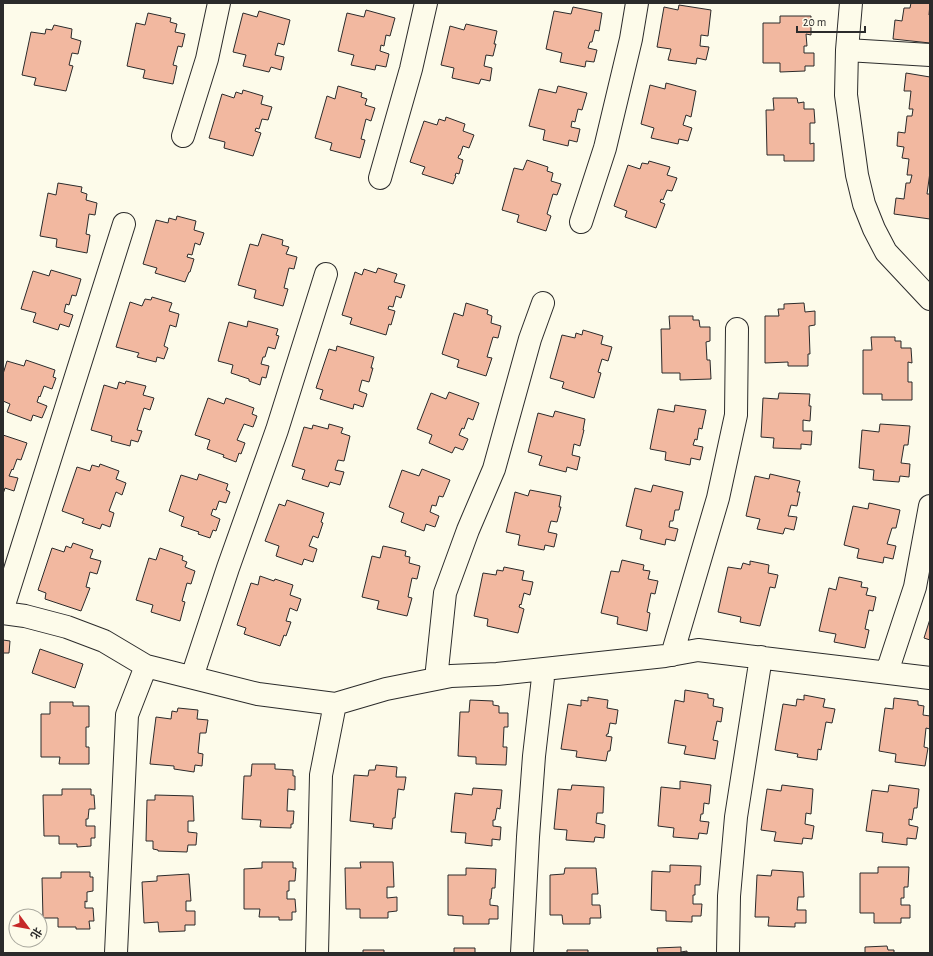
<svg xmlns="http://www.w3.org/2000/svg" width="933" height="956" font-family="'Alegreya Sans','Noto Sans SC',sans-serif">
<rect width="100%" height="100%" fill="#fdfbea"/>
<!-- building -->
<path fill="#f2b8a0" stroke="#2b2b2b" d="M911 3H930L929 15 930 16V43L893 39 895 20 902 21 904 8H910Z
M679 5 711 10 708 36 701 35 700 46 709 47 706 60 697 58 696 64 668 60 671 49 657 47 664 7 678 10Z
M573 7 602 13 599 31 595 30 592 42H590L588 48 597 50 594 62 586 61 585 67 560 62 562 53 546 49 554 11 571 14Z
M366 10 395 18 390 36 386 35 384 46 381 45 380 51 389 54 386 67 376 65 375 70 351 65 354 55 338 51 347 13 364 17Z
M259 11 290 20 284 45 278 43 275 55 284 57 281 70 271 67 269 72 243 66 246 55 233 52 243 13 257 17Z
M148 13 171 18 170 22 177 24 175 32 185 34 182 47 178 46 173 65 177 66 173 84 143 78 145 70 127 66 136 23 145 25Z
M780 16H811V35L806 34 807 46H804V53H814V66H805V71L780 72V63H763V23H780Z
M466 24 497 31 494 44H496L493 56 486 55 484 66 492 68 490 81 481 79 479 84 452 78 454 68 441 65 450 26 464 30Z
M54 25 72 29 71 38 81 41 78 54 72 53 69 65 73 66 66 91 34 85 36 78 22 75 31 32 45 34 46 29 52 30Z
M906 73 930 77V172L927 194H930V219L894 214 896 198 904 199 906 183H910L912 175H907L909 159 902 158 904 147 897 146 898 132 905 133 907 116H912L913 109H909L911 91H904Z
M666 83 696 91 691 117 686 115 683 125 692 128 688 141 679 139 678 144 651 138 654 128 641 124 650 85 665 89Z
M338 86 362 93 361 97 367 99 365 105 375 108 371 121 366 119 361 139 365 140 360 158 330 150 332 143 315 138 327 96 335 99Z
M558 86 587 93 582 110 578 109 575 122 572 121 571 127 580 129 577 142 569 140 568 146 543 140 545 130 529 126 539 89 556 93Z
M243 90 263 96 261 104 272 107 268 120 262 119 259 129 256 128 255 131 261 133 253 156 224 148 225 142 209 138 222 94 234 98 236 92 242 94Z
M773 98H797L798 103 804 102V109H814L815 123H810V144L814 143V161H784V155H767L766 110H774Z
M446 117 465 124 463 131 474 135 469 148 463 146 460 155H459L458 158 463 160 459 174 456 173 455 176H456L453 184 422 174 425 167 410 162 424 121 437 125 439 119 445 121Z
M527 160 548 167 547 171 553 173 551 181 561 184 557 195 553 194 547 214 551 216 546 231 517 222 519 215 502 210 514 168 523 170Z
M649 161 670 167 667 175 677 178 672 191 667 190 663 200 661 199 660 202 665 204 656 228 625 217 627 211 614 206 628 165 640 169 642 163 648 164Z
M58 183 82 187 81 192 87 194 86 200 97 203 95 215 89 214 86 234 90 235 87 253 56 247 57 239 40 236 48 193 56 195Z
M177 216 196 221 194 230 204 233 200 245 195 243 192 255 188 254 187 257 194 259 190 272H189L185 282 155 273 157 268 143 264 156 220 168 223 169 218 176 220Z
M262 234 283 240 282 245 289 247 286 254 297 257 294 269 289 268 284 288 288 289 283 306 254 298 256 290 238 285 250 244 258 246Z
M378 268 397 274 394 282 405 285 401 298 396 296 393 307 389 306 388 309 395 311 391 325 389 324 386 335 350 324 352 318 342 315 355 272 362 275 364 269 376 273Z
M51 270 81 279 76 296 72 295 69 305 66 304 64 312 73 315 69 327 60 324 58 330 33 322 36 313 21 309 33 271 49 276Z
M152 297 172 303 169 311 179 314 176 327 170 325 164 346 168 348 164 359 157 357 156 362 137 357 139 353 116 347 130 302 142 306 145 299 151 300Z
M466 303 488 310 487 314 492 316 491 323 501 326 498 338 493 337 487 357 492 358 486 376 457 367 459 360 442 354 454 313 463 316Z
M804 303 805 312 815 311V325L809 326 810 354H808V366H788V362L765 363V316H779L778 309H784V304Z
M669 316H693V320H699L700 327H710V341L706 342 707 360H710L711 379 680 380V373H662L661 329H670Z
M248 321 278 329 276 335 279 336 275 349 268 347 265 357H263L261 364 269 366 266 378 262 377 260 385 249 381V379L231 373 233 365 218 361 229 322 247 327Z
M583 330 603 336 601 344 612 347 608 361 602 359 598 372 601 373 594 398 562 388 564 382 550 378 562 335 575 338 576 333 582 335Z
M871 337H895V341H901V348H911L912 363 908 362V382H912V400H882V394H863V350H872Z
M337 346 374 357 371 368H373L369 382 362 380 359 391 367 394 363 407 354 404 353 409 320 399 323 390 316 388 329 349 336 351Z
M26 360 55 370 53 377 56 378 52 389 44 386 40 397 39 396 37 402 47 406 42 418 33 415 31 421 7 412 10 404 3 401V374L7 361 24 366Z
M126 381 146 386 143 395 154 398 150 410 144 408 137 430 142 431 138 442 131 440 130 446 111 441 112 436 91 430 104 385 117 389 119 382 125 384Z
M449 392 479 403 473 420 468 418 464 429 462 428 459 435 468 439 463 450 455 447 452 453 429 443 432 435 417 429 431 393 446 399Z
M779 393 810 394 809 406H811L810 421 803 420V431H812L811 445 801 444V449L773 448 774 438 761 437 763 398 778 399Z
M208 398 224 404 226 398 254 408 252 414 257 416 253 427 244 424 237 440 245 443 241 454 239 453 236 462 223 457 224 455 207 449 210 440 195 435Z
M675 405 706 410 702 429 699 428 697 440 695 439 693 445 703 447 700 460 691 458 690 465 665 460 666 452 650 449 658 409 674 412Z
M555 411 585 419 583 430H584L580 446 574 444 572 455 580 457 577 470 567 467 566 472 539 465 542 456 528 452 538 413 553 417Z
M329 424 343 428 341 433 350 436 344 461 338 460 335 470 344 472 340 485 330 482 328 487 302 479 305 470 292 466 304 427 312 429 313 425 328 429Z
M880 424 910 426 908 445H904L901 463 910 464 909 477 900 476 899 482 873 480 874 470 859 468 862 430 879 432Z
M3 435 27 443 21 460 17 459 13 470 12 469 9 476 18 478 14 491 5 488 3 494Z
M100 464 119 471 116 479 126 483 122 495 116 492 109 511 114 513 110 527 102 524 100 529 82 523 84 519 62 511 77 467 90 471 92 465 99 467Z
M422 469 450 480 443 497 439 496 436 506 432 505 430 512 439 516 435 527 426 524 424 531 401 522 404 513 389 507 402 470 419 476Z
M199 474 228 484 226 490 230 492 226 503 219 501 216 510 213 509 211 515 220 519 216 531 213 530 210 538 198 534 199 532 181 526 184 517 169 511 181 475 197 480Z
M770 474 800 481 797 492H800L797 506 791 505 788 516 797 517 794 530 785 528 783 534 757 529 760 519 746 516 755 476 769 479Z
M653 485 683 492 679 510H675L673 521H670L669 527 678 529 675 541 666 539 665 545 640 539 642 530 626 526 635 488 651 492Z
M530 490 561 496 559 507H561L557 522 551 521 548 532 557 534 554 547 545 545 544 550 518 545 520 535 506 532 515 492 528 496Z
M287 500 324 513 321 522 323 523 318 538 313 536 309 546 317 549 313 562 304 559 302 565 276 556 279 546 265 541 279 504 285 506Z
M869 503 900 510 896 528H892L887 544 896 546 893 559 884 557 883 563 857 558 859 549 844 545 853 506 868 509Z
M73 543 93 550 90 558 101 561 97 574 90 572 86 587 90 588 81 611 45 599 46 593 38 590 52 548 64 552 66 546 71 548Z
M383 546 406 551 405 556 410 557 409 563 420 566 417 579 412 578 408 597 412 598 407 616 377 609 379 601 362 597 372 556 380 558Z
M160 548 183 556 182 560 187 562 185 567 195 571 191 584 187 583 182 601 185 602 180 621 151 612 153 605 136 600 149 558 156 560Z
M622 560 644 565 643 570 650 571 648 579 658 581 655 594 651 593 647 612 650 613 647 631 617 624 618 617 601 613 611 571 619 572Z
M750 561 769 565 768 573 778 575 775 588 770 587 760 626 740 622 741 617 718 612 728 567 741 569 743 563 750 565Z
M504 567 524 571 522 580 533 582 530 595 524 593 521 605 520 604 519 607 524 609 518 633 487 626 488 619 474 616 483 573 496 575 497 570 503 571Z
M260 576 274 581 275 579 293 585 290 595 301 599 297 611 290 608 286 621 291 622 286 636 284 635 280 646 244 634 246 628 237 625 251 583 258 585Z
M839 577 862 582 861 587 868 588 866 595 876 597 873 611 869 610 865 629 869 630 865 648 834 642 836 634 819 631 829 588 836 590Z
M930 619V640L924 638Z
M3 640 10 641 9 653H3Z
M40 649 83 664 75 688 32 673Z
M685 690 708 694V698L714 699 713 706 723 708 721 722 717 721 713 740 718 741 715 759 684 754 686 746 668 743 675 700 684 702Z
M804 695 825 699 823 707 835 709 832 723 826 722 821 750 818 749 817 760 797 757 798 754 775 750 783 704 796 706 797 699 804 700Z
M588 697 608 700 607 708 618 710 616 724 610 723 608 734H607L606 736 612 737 610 751H608L606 761 576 757 577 751 561 749 568 704 581 706V700L588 701Z
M894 698 918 701V705L924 706 923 715 930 716V729L926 728 924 747 928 748 925 766 895 762 896 754 879 751 885 708 893 709Z
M470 700 493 701V705L499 706V713H508V727H504L503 747H507L506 765 476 764V757L458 756 460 712H469Z
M50 702H73V706H89V727H86V747H89V764H59L60 757H41V714H50Z
M178 708 198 710 197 719 208 720 206 733H200L198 753 203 754 202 766 195 765 194 772 174 769V766L150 764 156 717 171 719 172 711 177 712Z
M252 764H275V769L293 770V776H295V790L288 789 287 811H294L293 824H291V828L260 827 261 820 242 819 244 776H251Z
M376 765 397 767 396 777H406L404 790 398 789 395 818H393L392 829 373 827 374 824 350 821 354 775 368 776 369 770H375Z
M680 781 711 785 709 804 704 803 703 814H701L700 821 709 822 707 834 699 833 698 839 673 837 674 828 658 826 661 787 680 789Z
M572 785 604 787 603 813H597L596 823 605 825 604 838 595 837 594 842 566 840 567 830 554 829 558 789 571 790Z
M782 785 813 789 811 814 806 813 805 824 814 826 812 839 803 838 802 844 774 841 776 832 761 830 767 789 781 791Z
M889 785 919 789 917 808H914L912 820 909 819V825L918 827 916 839 907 838V845L882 842 883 833 866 831 872 790 888 792Z
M473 788 502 790 500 809 497 808 495 820H493V826L501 827 500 840 492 839V846L465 843 466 833 451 832 455 793 472 795Z
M62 789H91V795H94L95 809H89L88 819H86V826H95V838H91V846L77 847V844H59V836H44L43 795H62Z
M155 795 193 796 194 821H188V832L197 833 196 845H188L187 852 158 851V850L153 849V841H146L147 800H155Z
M262 862H293V868H296L295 881H289V891H287V899H295L296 912H292V920H279V917H259L260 909H244V869L262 868Z
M360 862H393L394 887H387V898L397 897V911L388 912V918H360V909H346L345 868H361Z
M670 865 701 866 700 885H695V895H693V904H702L701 916H692V922L666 921V911L651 910 652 871 670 872Z
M878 867H909L908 887H904V898H901V905H910V918H901V923H874V913H860V873H878Z
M466 868 496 869 495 888H492L491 899H490V905L498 906V919H489V924H463V916L448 915V875H466Z
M565 868H596L598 894H592V905H600L601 918H590V924H563L562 915H550V875L564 874Z
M772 870 803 872 804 897H798L797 910H806V923H795V927L768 926 769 917H755L757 875 771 876Z
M61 872H90V877H93V891L87 892V902L85 901V908H93L94 921H89L90 929H76V927H58V918H43L42 878H61Z
M189 874 191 901H186V911H195V925H185V931L159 932 158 922 144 923 142 882 157 881V876Z
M887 946 888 950H894V953H865V947Z
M681 947V952L687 951V953H658L657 948Z
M454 948H475V953H483H454Z
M363 950H384V953H363Z
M567 950H588V953H567Z"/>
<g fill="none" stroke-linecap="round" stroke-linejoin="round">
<!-- minor casing -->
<g stroke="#2b2b2b" stroke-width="24">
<path id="minor" d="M851 3 847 50 846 95 857 175 864 204 874 229 886 252 930 299
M847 50 930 55
M183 136 207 59 219 3
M380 178 411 69 426 3
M581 222 605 148 631 39 637 3
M3 608 124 224
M3 613 25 616 67 627 104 641 146 666 258 694 335 704 386 689 451 676 497 674 665 656 698 650 930 678
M672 655 718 498 736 415 737 329
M887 672 915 587 930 506
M192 677 228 568 277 430 326 274
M436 679 445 593 468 530 494 469 530 339 543 303
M116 953 127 715 146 666
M317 953 321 775 335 704
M522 953 528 837 534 756 544 669
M728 953 729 896 736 817 761 657"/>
</g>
<!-- minor -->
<use href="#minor" stroke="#fdfbea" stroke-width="22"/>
</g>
<!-- border -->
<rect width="933" height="956" fill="none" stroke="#2b2b2b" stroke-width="8"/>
<!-- north arrow -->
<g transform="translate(28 928) rotate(122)"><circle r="19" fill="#fdfbea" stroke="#a9a89e"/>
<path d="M0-3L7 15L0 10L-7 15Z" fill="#c62828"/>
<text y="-6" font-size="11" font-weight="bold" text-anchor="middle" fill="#2b2b2b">北</text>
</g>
<!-- scale -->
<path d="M797 26v6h68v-6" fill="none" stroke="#2b2b2b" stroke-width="2"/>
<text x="803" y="26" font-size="12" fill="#2b2b2b" stroke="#fdfbea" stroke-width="3" paint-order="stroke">20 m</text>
</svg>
